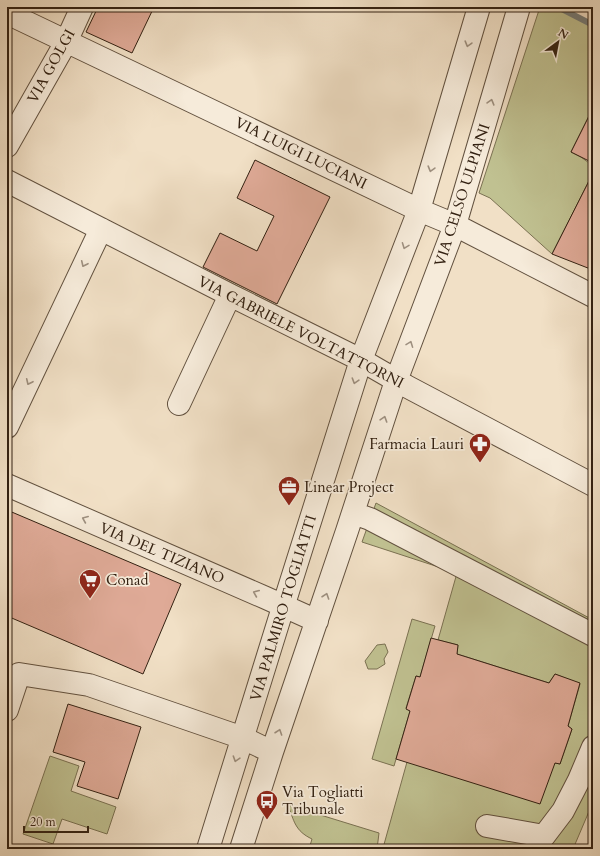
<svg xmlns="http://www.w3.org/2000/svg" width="600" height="856" font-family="Cardo,serif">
<rect width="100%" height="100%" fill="#f1e0c6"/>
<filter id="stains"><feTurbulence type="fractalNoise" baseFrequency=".005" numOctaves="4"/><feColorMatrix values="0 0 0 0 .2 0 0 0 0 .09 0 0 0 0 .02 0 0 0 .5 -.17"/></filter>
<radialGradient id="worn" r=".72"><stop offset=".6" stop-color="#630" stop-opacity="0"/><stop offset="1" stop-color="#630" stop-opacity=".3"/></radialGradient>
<!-- green -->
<path fill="#c0c191" stroke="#7a7152" d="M540 7H558L593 25V108L571 152 581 157 593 166V173L552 254 490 198 479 193Z
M376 503 593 620V802L573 849H396L383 848 407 762 555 763 560 764 572 729 568 726 580 684 555 674 549 683 457 654 458 645 438 640 457 573 362 542Z
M412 619 435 626 420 677 416 676 406 708 410 711 394 766 372 759Z
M385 644 388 652 384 659 385 664 377 669H368L365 661 377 645Z
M50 756 79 766 71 791 116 807 107 834 62 819 53 844 23 834Z
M288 805 379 833 377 849H309L312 839C295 831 294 821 288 805Z"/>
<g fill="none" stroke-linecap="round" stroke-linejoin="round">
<!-- stream -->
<path stroke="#757d7b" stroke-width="6" d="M558 7 593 25"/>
</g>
<!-- building -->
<path fill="#dfaa97" stroke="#332112" d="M98 7H154L132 53 86 32Z
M593 108V163L571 152Z
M255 160 330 197 277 304 203 267 220 233 257 251 274 216 237 198Z
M593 173V270L552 254Z
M7 510 181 584 143 674 7 616Z
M431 638 458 645 457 654 549 683 555 674 580 683 568 726 572 729 560 764 555 763 540 804 396 759 410 711 406 709 416 676 420 677Z
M68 704 141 727 118 799 77 786 85 762 53 752Z"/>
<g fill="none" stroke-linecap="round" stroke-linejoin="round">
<!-- minor casing -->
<g stroke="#62513f" stroke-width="24">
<path id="minor" d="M7 13 419 210 455 225 593 296
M7 146 66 42 82 7
M7 181 230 295 361 360 406 386 593 485
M179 404 230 295
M7 427 101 229
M7 485 266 598 317 621
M353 513 370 519 593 635
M7 710 19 674 89 685 243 738 272 752
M487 826 544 836 563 811 579 780 593 747
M208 849 289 588 361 360 419 210 479 7
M241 849 272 752 347 531 396 381 455 225 519 7"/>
</g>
<!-- minor -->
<use href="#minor" stroke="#f6ebda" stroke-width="22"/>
</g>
<!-- one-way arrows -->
<defs><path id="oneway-chevron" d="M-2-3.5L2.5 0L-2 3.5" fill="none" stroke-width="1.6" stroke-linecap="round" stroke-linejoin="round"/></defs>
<g stroke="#9e9080">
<use href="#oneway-chevron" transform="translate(468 44) rotate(106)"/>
<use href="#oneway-chevron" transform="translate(491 102) rotate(-74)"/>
<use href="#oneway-chevron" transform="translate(431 169) rotate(106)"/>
<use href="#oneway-chevron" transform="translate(405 246) rotate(111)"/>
<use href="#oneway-chevron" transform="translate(84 264) rotate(115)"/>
<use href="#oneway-chevron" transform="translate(410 344) rotate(-69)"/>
<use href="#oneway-chevron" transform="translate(355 381) rotate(107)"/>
<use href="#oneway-chevron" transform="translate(29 382) rotate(115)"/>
<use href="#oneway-chevron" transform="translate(384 419) rotate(-72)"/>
<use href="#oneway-chevron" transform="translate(85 519) rotate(-157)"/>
<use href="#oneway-chevron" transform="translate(256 593) rotate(-157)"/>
<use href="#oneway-chevron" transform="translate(326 596) rotate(-71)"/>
<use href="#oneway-chevron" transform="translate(279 732) rotate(-71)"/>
<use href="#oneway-chevron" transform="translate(236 759) rotate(108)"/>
</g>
<!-- icons -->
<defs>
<g id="pharmacy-pin" transform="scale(1.15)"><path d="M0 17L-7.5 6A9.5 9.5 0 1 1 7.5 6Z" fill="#8f2418" stroke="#f6ebda"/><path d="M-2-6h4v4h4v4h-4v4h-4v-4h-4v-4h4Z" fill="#fff"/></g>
<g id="office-pin" transform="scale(1.15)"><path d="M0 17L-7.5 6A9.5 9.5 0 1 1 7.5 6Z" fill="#8f2418" stroke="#f6ebda"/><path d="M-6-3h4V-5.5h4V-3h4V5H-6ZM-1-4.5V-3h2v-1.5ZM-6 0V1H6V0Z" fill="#fff"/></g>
<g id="supermarket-pin" transform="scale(1.15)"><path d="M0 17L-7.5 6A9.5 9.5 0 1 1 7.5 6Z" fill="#8f2418" stroke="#f6ebda"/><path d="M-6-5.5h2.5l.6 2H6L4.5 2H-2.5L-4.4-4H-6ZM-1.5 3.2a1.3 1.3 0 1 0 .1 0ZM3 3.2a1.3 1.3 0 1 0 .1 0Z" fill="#fff"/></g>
<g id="bus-pin" transform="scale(1.15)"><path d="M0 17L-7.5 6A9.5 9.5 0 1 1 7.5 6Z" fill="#8f2418" stroke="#f6ebda"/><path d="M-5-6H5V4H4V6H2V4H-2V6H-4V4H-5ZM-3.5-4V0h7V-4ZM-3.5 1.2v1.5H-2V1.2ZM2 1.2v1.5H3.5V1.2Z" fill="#fff"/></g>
</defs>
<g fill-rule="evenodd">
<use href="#pharmacy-pin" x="480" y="444"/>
<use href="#office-pin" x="289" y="487"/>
<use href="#supermarket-pin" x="90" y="580"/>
<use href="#bus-pin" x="267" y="801"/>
</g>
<g text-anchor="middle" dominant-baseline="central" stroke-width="3.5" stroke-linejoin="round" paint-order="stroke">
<!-- street labels -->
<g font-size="15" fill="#332112" stroke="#f6ebda">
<text transform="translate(51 66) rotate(-61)">VIA GOLGI</text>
<text transform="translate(301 153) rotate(26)">VIA LUIGI LUCIANI</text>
<text transform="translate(462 195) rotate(-72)">VIA CELSO ULPIANI</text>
<text transform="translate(301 332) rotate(27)">VIA GABRIELE VOLTATTORNI</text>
<text transform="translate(162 553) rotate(23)">VIA DEL TIZIANO</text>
<text transform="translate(283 608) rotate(-73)">VIA PALMIRO TOGLIATTI</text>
</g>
<!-- poi labels -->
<g font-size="15" fill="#332112" stroke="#f6ebda" text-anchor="start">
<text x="464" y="444" text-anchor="end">Farmacia Lauri</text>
<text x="304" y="487">Linear Project</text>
<text x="106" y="580">Conad</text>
<text x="282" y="792">Via Togliatti<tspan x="282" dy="17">Tribunale</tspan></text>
</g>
</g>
<!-- margin -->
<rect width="600" height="856" fill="none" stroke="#f1e0c6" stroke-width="24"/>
<rect x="8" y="8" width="584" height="840" fill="none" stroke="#332112" stroke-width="2"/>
<rect x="12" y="12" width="576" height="832" fill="none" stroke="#332112"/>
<!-- north arrow -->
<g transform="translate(558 42) rotate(32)" stroke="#f6ebda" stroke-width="3" paint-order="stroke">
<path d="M0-3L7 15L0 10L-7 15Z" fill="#332112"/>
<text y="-6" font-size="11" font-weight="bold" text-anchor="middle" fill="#332112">N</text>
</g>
<!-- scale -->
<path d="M24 826v6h64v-6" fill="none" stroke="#332112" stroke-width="2"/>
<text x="30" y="826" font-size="12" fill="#332112" stroke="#f6ebda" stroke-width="3" paint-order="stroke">20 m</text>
<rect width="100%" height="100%" filter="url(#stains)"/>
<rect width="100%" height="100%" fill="url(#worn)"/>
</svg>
